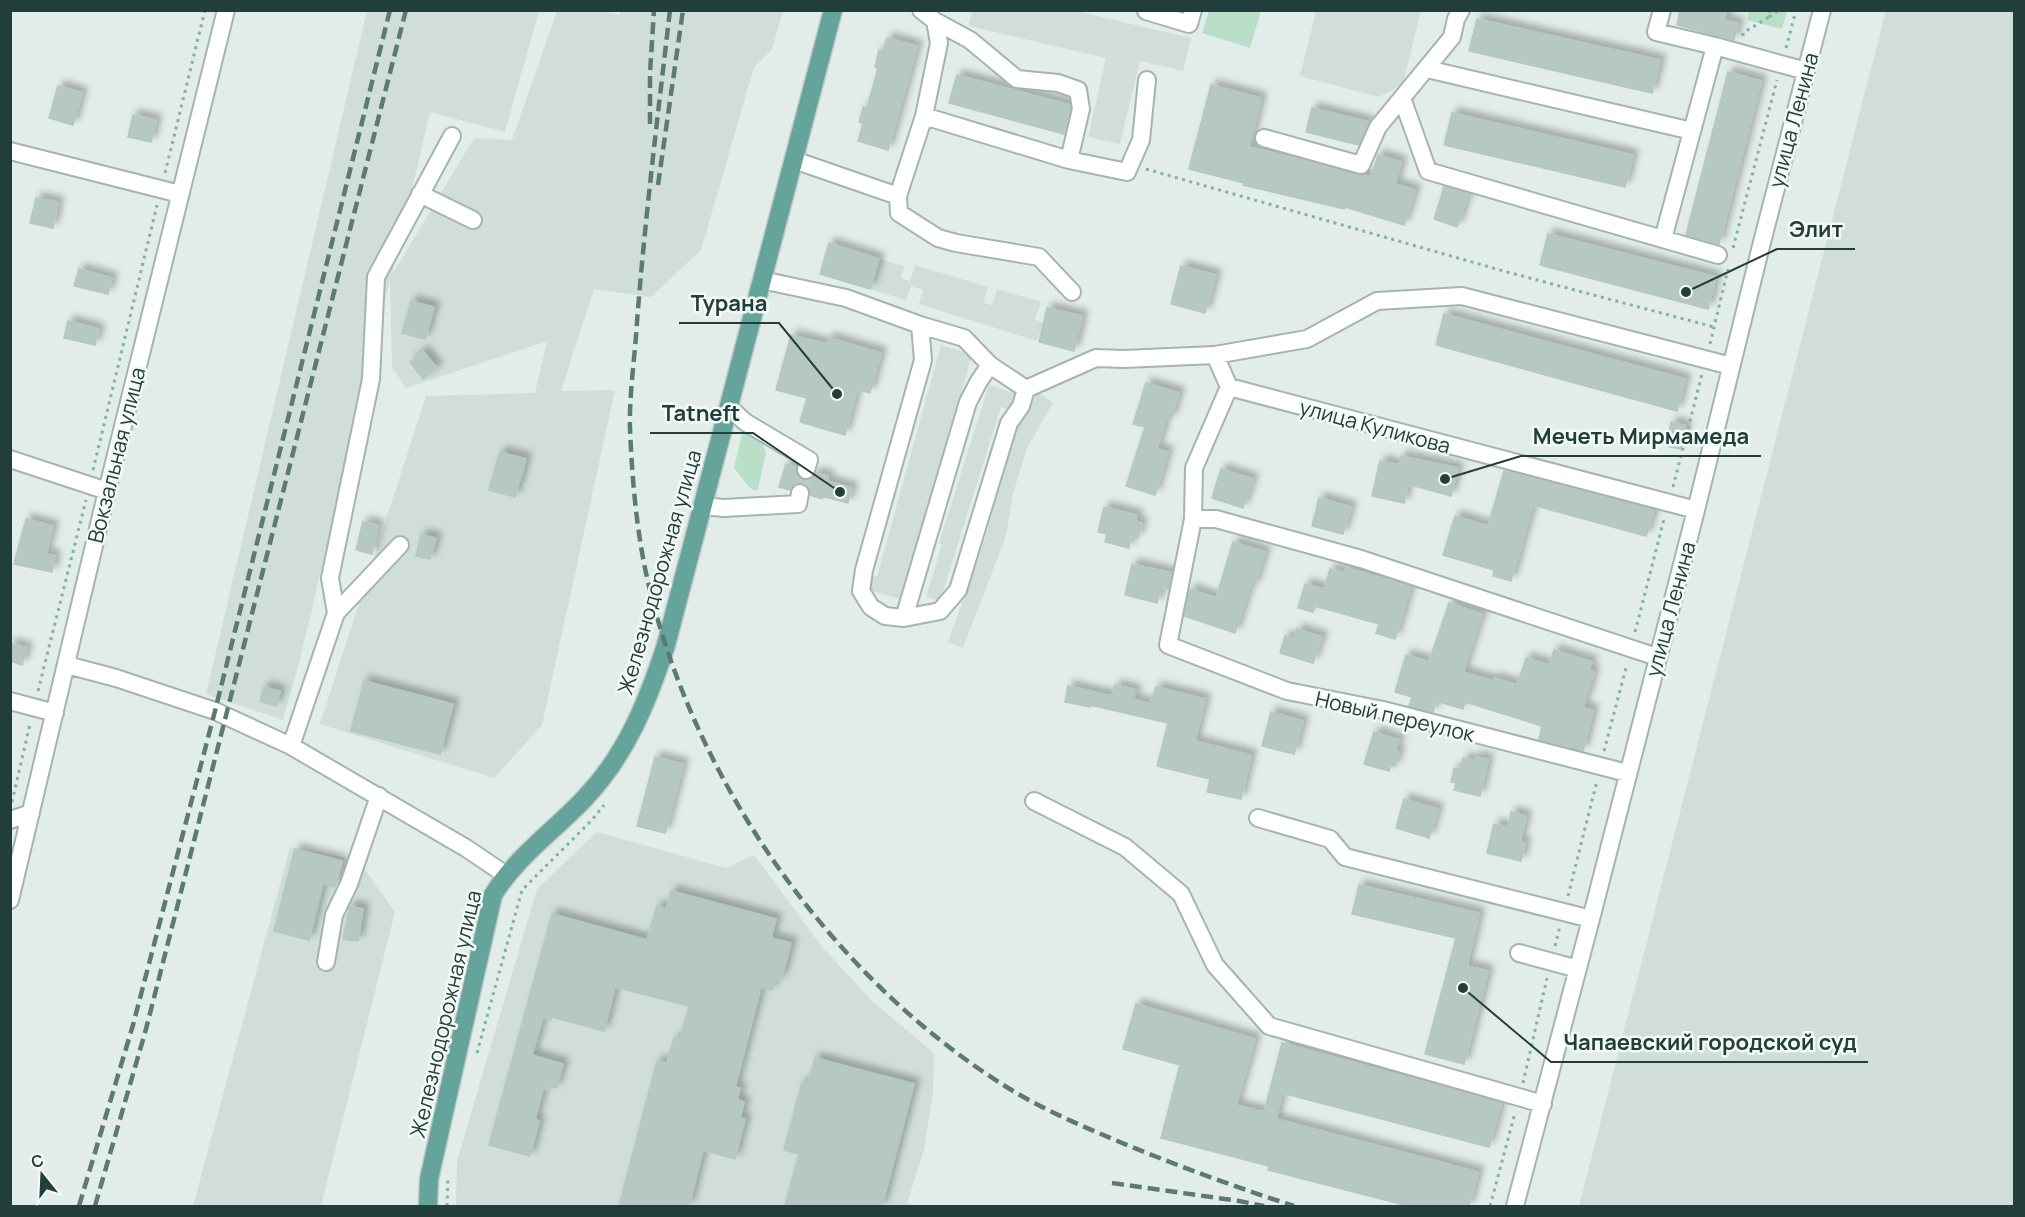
<svg xmlns="http://www.w3.org/2000/svg" width="2025" height="1217" font-family="Manrope,sans-serif">
<defs>
<filter id="shadow"><feDropShadow dx="5.5" dy="-5.5" stdDeviation="3" flood-color="#0004"/></filter>
</defs>
<rect width="100%" height="100%" fill="#e2ede9"/>
<!-- built -->
<path fill="#d0ddd8" d="M620 10 783 11 772 49 754 67 701 250 651 297 594 289 561 391 615 390 542 725 494 778 320 724 426 396 535 393 547 341 406 388 392 367 390 280 300 659 283 720 206 694 367 11H539L505 132 430 112 392 275 474 138 512 140 557 11H599L620 15Z
M1071 10 1191 38 1183 71 1140 61 1120 144 1088 137 1106 58 969 26 972 11Z
M1886 10 2014 11V1206H1579Z
M1316 11H1421L1403 84 1379 97 1300 76Z
M879 259 904 266 901 278 910 281 915 265 988 287 984 303 992 305 997 289 1041 302 1035 320 1043 322 1037 341 919 304 923 290 911 286 906 300 870 289Z
M941 345 972 354 904 600 869 590 873 576 877 577Z
M989 385 1017 394 1012 410 1001 407 940 601 926 597 942 545 939 543Z
M1038 392 1053 403 1027 448 1013 494 1006 536 963 648 948 642 986 536 1009 450 1020 423Z
M597 832 726 868 754 855 823 948 873 1002 934 1053 933 1093 924 1150 907 1203 919 1206H456L457 1161 537 889Z
M290 847 358 860 395 912 321 1206H193Z"/>
<!-- green -->
<path fill="#badfc8" d="M1209 11H1261L1250 48 1202 33Z
M1749 11V10L1787 11 1782 29 1747 20Z
M748 433 761 439 766 453 758 489 755 491 749 487 734 468 742 434Z"/>
<!-- building -->
<path fill="#b7c8c2" stroke="#b4c7c1" stroke-width="1.5" filter="url(#shadow)" d="M1680 10H1727L1724 20 1738 23 1734 40 1677 25Z
M1477 19 1660 60 1652 93 1469 51Z
M887 38 917 46 888 150 858 141 863 123 859 122 863 107 867 108 878 68 875 67 879 50 883 51Z
M1728 72 1761 81 1719 244 1686 235Z
M957 75 1070 105 1064 134 949 103Z
M1211 85 1261 98 1249 147 1371 177 1378 155 1401 162 1395 184 1415 190 1404 225 1345 207 1344 209 1243 185 1244 183 1189 169Z
M58 86 82 93 73 125 49 118Z
M1312 108 1369 122 1359 145 1306 132Z
M1452 113 1633 155 1625 187 1444 145Z
M133 115 156 120 151 142 128 137Z
M1444 187 1468 194 1457 227 1434 219Z
M36 198 58 202 53 228 30 223Z
M1548 234 1716 277 1708 309 1540 265Z
M829 243 879 259 870 289 820 274Z
M1181 266 1216 275 1205 313 1171 304Z
M79 269 112 278 108 294 74 286Z
M411 301 434 307 425 339 402 333Z
M1047 308 1082 316 1074 351 1039 342Z
M1444 314 1685 379 1677 411 1436 345Z
M68 321 99 329 95 345 64 338Z
M791 335 827 344 829 338 881 353 870 393 857 389 845 435 800 422 807 398 776 390Z
M423 351 437 368 423 379 410 362Z
M1146 383 1179 393 1171 419 1166 418 1157 449 1168 452 1155 495 1126 486 1145 427 1133 424Z
M1671 422 1686 426 1681 449 1666 446Z
M500 452 526 459 515 497 489 490Z
M1401 456 1458 468 1451 496 1408 484 1404 503 1372 496 1380 461 1399 465Z
M786 464 796 467V473L802 480H809L816 473 828 476 827 481 852 488 848 503 822 496V499L810 495V489L802 483H796L790 490 779 487Z
M1221 469 1253 479 1243 508 1212 498Z
M1504 471 1654 510 1646 536 1533 505 1511 581 1493 576 1494 570 1443 555 1455 516 1488 526Z
M1319 498 1351 507 1343 534 1312 526Z
M1104 507 1137 515 1135 521 1142 523 1138 538 1131 536 1129 548 1105 542 1107 534 1098 532Z
M26 519 53 526 46 554 55 556 52 572 14 564Z
M363 522 378 525 372 554 356 550Z
M421 535 436 538 430 559 416 556Z
M1233 542 1265 552 1254 587 1250 586 1235 633 1184 616 1190 589 1216 598Z
M1132 564 1172 573 1168 589 1161 588 1157 603 1125 595Z
M1346 568 1411 586 1395 639 1376 633 1379 624 1315 606 1313 612 1298 608 1305 584 1324 589 1330 569 1345 573Z
M1449 603 1482 614 1463 672 1493 681 1494 678 1517 685 1526 658 1549 665 1554 650 1592 662 1589 670 1594 672 1583 708 1593 710 1583 751 1539 739 1542 726 1465 702 1463 709 1436 701 1433 712 1409 706 1412 697 1395 692 1406 655 1429 662Z
M1297 629 1322 637 1313 663 1280 653 1285 636 1294 639Z
M10 643 27 648 22 665 10 661Z
M364 681 453 704 440 754 351 731Z
M1115 685 1136 690 1133 699 1150 704 1156 687 1205 699 1195 741 1251 755 1241 799 1207 792 1210 779 1157 766 1168 723 1090 705V707L1065 702 1068 686 1112 696Z
M264 687 280 691 276 706 260 701Z
M1271 712 1303 721 1294 754 1262 746Z
M1374 732 1399 740 1395 751 1399 752 1395 766 1391 765 1389 771 1364 764Z
M655 757 683 764 665 833 637 826Z
M1475 757 1488 759 1480 796 1454 790 1456 783 1451 782 1454 768 1461 769 1463 758 1474 761Z
M1404 799 1438 809 1429 838 1396 828Z
M1511 812 1526 816 1520 842 1525 843 1521 861 1487 853 1494 824 1508 827Z
M295 849 342 861 335 887 323 883 309 940 274 931Z
M1359 885 1479 913 1467 966 1488 971 1464 1064 1425 1054 1456 938 1352 914Z
M671 891 776 919 771 938 791 943 781 980 775 979 772 990 761 987 735 1087 740 1088 737 1100 744 1102 740 1118 745 1119 735 1159 703 1150 689 1206H619L657 1061 667 1063 674 1038 680 1040 689 1006 615 987 604 1031 552 1017 550 1020 543 1017 532 1055 563 1064 556 1088 550 1086 549 1090 543 1089 535 1119 539 1121 530 1156 489 1145 552 914 647 940 657 906 666 909Z
M350 906 363 909 358 941 343 939Z
M1136 1004 1255 1039 1236 1105 1264 1112 1282 1043 1501 1103 1489 1147 1282 1093 1276 1119 1478 1172 1469 1206H1408L1268 1170 1269 1166 1161 1138 1180 1065 1123 1049Z
M815 1058 914 1084 882 1206H785L799 1154 784 1150 802 1082 808 1083Z"/>
<g fill="none" stroke-linecap="round" stroke-linejoin="round">
<!-- minor-tunnel -->
<path stroke="#bbcac6" stroke-width="16" stroke-dasharray="16 8" stroke-linecap="butt" d="M800 493 806 470"/>
<!-- minor casing -->
<g stroke="#a4b5b1" stroke-width="20">
<path id="minor" d="M1662 10 1656 32 1715 46
M1146 11 1189 24 1193 10
M935 21 970 40 1017 79 1058 83 1078 90 1081 109 1069 160
M1427 69 1692 131
M1402 98 1428 171 1718 255
M924 116 1069 160 1127 172 1141 140 1147 80
M1264 138 1361 165 1378 127 1452 37 1456 19 1461 10
M10 151 180 194
M794 160 898 196 924 116 939 43 935 21 921 10
M420 194 473 220
M898 196 899 213 938 238 956 243 1039 257 1072 292
M1663 239 1715 46 1806 71
M762 280 846 298 920 325 964 338 990 365 1026 389 1096 358 1124 359 1215 355 1307 339 1377 301 1462 296 1731 366
M920 325 923 360 864 570 861 591 871 607 885 616 904 618 940 611 958 590 1009 423 1021 406 1026 389
M1215 355 1229 387 1194 468 1193 519 1168 645 1287 691 1383 710 1627 773
M1229 387 1696 510
M729 407 745 422 809 460 806 470
M10 459 107 491
M702 506 724 508 798 504 800 493
M1193 519H1216L1361 559 1657 657
M336 613 330 578 371 379 376 277 452 136
M904 618 968 402 979 381 990 365
M67 665 116 678 215 711 291 746 466 848 506 875
M10 701 55 713
M291 746 336 613 400 545
M1034 801 1125 847 1181 894 1215 965 1269 1026 1543 1104
M1258 818 1330 839 1345 857 1591 919
M10 820 31 813
M10 900 107 491 226 10
M1519 953 1578 969
M326 962 334 915 349 884 379 796
M1515 1206 1591 919 1696 510 1761 246 1822 10"/>
</g>
<!-- major casing -->
<g stroke="#c1c9c8" stroke-width="21">
<path id="major" d="M428 1206 429 1179 493 895C517 856 554 831 585 798 626 755 648 701 666 645L833 10"/>
</g>
<!-- path -->
<path stroke="#81b2a8" stroke-width="3" stroke-dasharray="3 4.5" stroke-linecap="butt" d="M1769 17 1779 10
M1743 36V33L1769 17 1770 10
M1786 48 1796 10
M1146 169 1507 272 1714 327
M165 173 205 10
M1733 248 1777 80
M1710 344 1728 269
M93 470 157 205
M1673 487 1702 374
M1635 632 1664 519
M38 691 86 500
M1604 751 1627 664
M12 802 30 724
M1568 896 1597 781
M1555 946 1560 926
M477 1053 522 890 592 820 604 805
M1523 1083 1547 978
M447 1206 448 1176
M1490 1206 1515 1113"/>
<!-- minor -->
<use href="#minor" stroke="#fff" stroke-width="16"/>
<!-- major -->
<use href="#major" stroke="#64a49b" stroke-width="18"/>
<!-- rail -->
<path stroke="#5b7a75" stroke-width="4.5" stroke-dasharray="12 6" stroke-linecap="butt" d="M670 10C658 114 645 218 637 322 635 357 629 394 630 429 632 476 636 526 646 573 690 776 829 976 1005 1086 1035 1105 1068 1120 1101 1134 1164 1161 1229 1185 1294 1206
M650 124V73L654 10
M658 185 683 10
M1112 1183 1239 1201 1264 1206
M79 1206 133 1025 215 711 390 10
M95 1206 146 1029 406 10"/>
</g>
<g text-anchor="middle" dominant-baseline="central" stroke-width="5" stroke-linejoin="round" paint-order="stroke">
<!-- street labels -->
<g font-size="21" fill="#213e3a" stroke="#f2f9f6">
<text transform="translate(1793 120) rotate(-75)">улица Ленина</text>
<text transform="translate(1375 426) rotate(15)">улица Куликова</text>
<text transform="translate(116 455) rotate(-76)">Вокзальная улица</text>
<text transform="translate(659 572) rotate(-74)">Железнодорожная улица</text>
<text transform="translate(1670 609) rotate(-75)">улица Ленина</text>
<text transform="translate(1395 716) rotate(13)">Новый переулок</text>
<text transform="translate(445 1014) rotate(-77)">Железнодорожная улица</text>
</g>
</g>
<!-- callouts -->
<path fill="none" stroke="#213e3a" stroke-width="2" d="M1686 292L1777 249H1855M837 394L779 323H679M840 492L753 433H650M1445 479L1521 456H1761M1463 988L1551 1062H1868"/>
<g fill="#213e3a" stroke="#f2f9f6" stroke-width="2">
<circle cx="1686" cy="292" r="6"/>
<circle cx="837" cy="394" r="6"/>
<circle cx="840" cy="492" r="6"/>
<circle cx="1445" cy="479" r="6"/>
<circle cx="1463" cy="988" r="6"/>
</g>
<g font-size="22" text-anchor="middle" font-weight="bold" fill="#213e3a" stroke="#f2f9f6" stroke-width="5" stroke-linejoin="round" paint-order="stroke">
<text x="1816" y="237">Элит</text>
<text x="729" y="311">Турана</text>
<text x="701" y="421">Tatneft</text>
<text x="1641" y="444">Мечеть Мирмамеда</text>
<text x="1710" y="1050">Чапаевский городской суд</text>
</g>
<!-- border -->
<rect width="2025" height="1217" fill="none" stroke="#213e3a" stroke-width="24"/>
<!-- north arrow -->
<g transform="translate(42 1175) rotate(342)" stroke="#f2f9f6" stroke-width="4.5" paint-order="stroke">
<path d="M0-4.5L10 22L0 15L-10 22Z" fill="#213e3a"/>
<text y="-9" font-size="16" font-weight="bold" text-anchor="middle" fill="#213e3a">С</text>
</g>
</svg>
